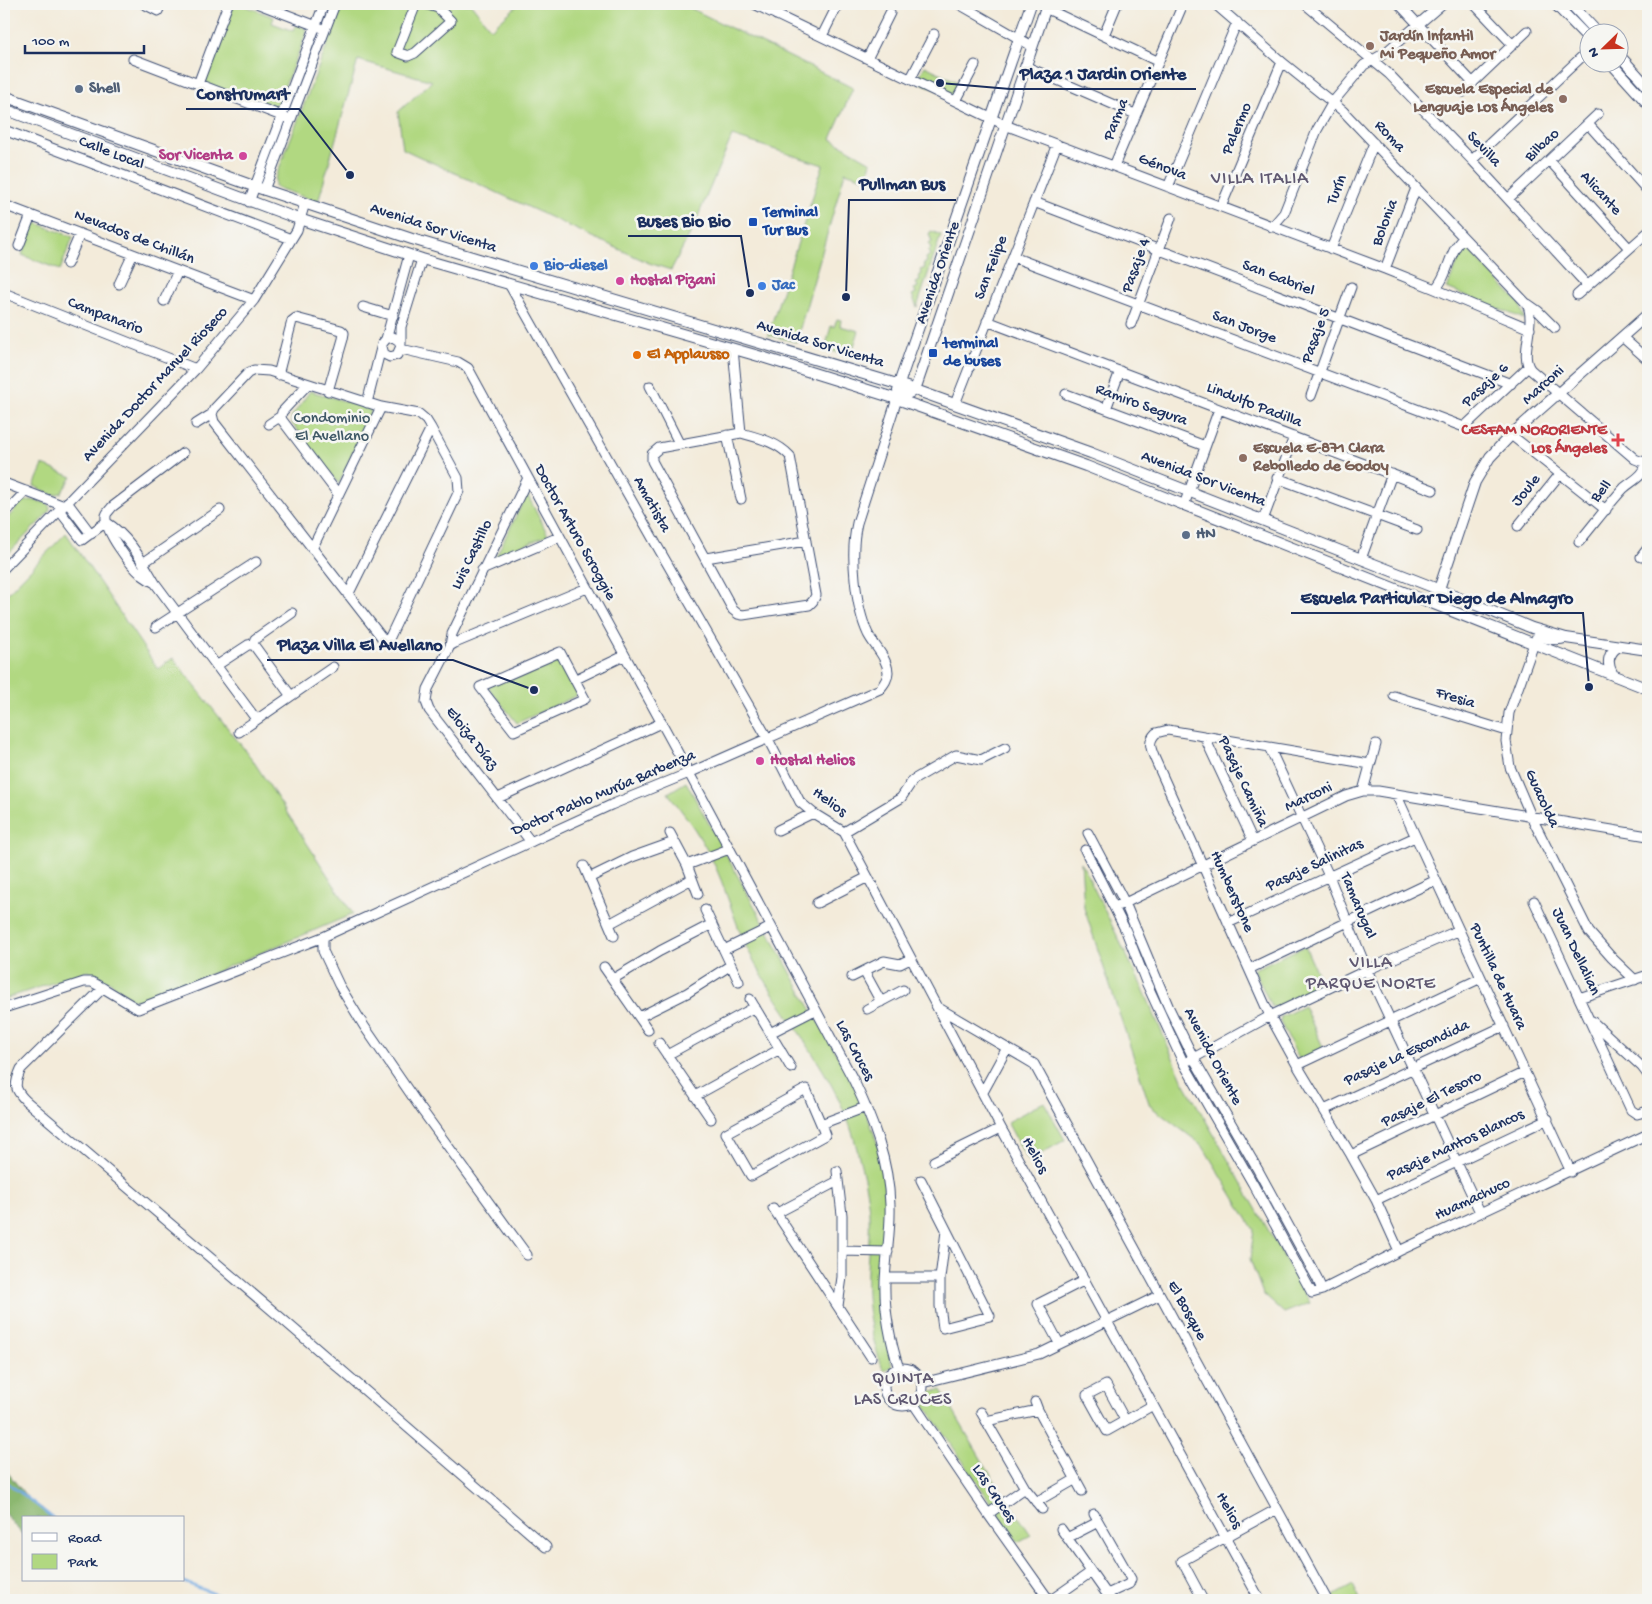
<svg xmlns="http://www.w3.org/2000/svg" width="1652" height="1604" font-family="'Gochi Hand',sans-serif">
<rect width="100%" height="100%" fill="#f6f6f2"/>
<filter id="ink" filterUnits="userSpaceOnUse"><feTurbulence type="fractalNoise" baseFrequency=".02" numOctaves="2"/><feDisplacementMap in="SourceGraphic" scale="10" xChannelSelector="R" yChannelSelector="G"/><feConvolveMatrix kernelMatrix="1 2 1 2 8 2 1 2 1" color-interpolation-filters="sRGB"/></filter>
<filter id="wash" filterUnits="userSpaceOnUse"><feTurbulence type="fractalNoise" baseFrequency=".0096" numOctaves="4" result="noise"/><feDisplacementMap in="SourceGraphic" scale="20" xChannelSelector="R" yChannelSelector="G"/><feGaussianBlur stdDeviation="1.12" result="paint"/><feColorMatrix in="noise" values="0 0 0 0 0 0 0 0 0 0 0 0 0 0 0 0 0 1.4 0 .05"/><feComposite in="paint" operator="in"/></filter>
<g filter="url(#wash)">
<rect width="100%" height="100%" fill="#f3ebda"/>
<!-- green -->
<path fill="#b1d881" stroke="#668470" d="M240 4 274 17 272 23 293 31 297 25 305 28 307 32 277 105 274 107 206 84V76L234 5Z
M343 4H471L491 29 519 4H682L853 88 831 139 871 162 867 179 845 172 796 342 768 335 823 165 732 136 693 228 671 270 649 263 403 149 398 112 432 81 358 60 318 202 275 187V179Z
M925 66 962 84 955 98 917 81Z
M34 222 73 237 60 270 22 255Z
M931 231 941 235 917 307 912 295 916 293 914 289 918 287 916 283 920 281 919 276 922 274 920 270 925 268 923 264 927 262 926 258 930 255 928 251 931 249 929 244 932 242 929 234Z
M1465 246 1520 304 1524 319 1447 288Z
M837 319 841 320 840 326 859 331 852 352 847 355 825 349 831 326 834 327Z
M310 391 372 409 339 484 291 422 292 416Z
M43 465 72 477 61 493 53 495 34 486Z
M527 494 548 535 495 558Z
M31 500 47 503 50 508 49 512 4 558V522L22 502Z
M66 533 158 669 173 658 252 759 353 914 144 1002 132 999 110 982 88 971 4 999V597Z
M559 654 580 694 517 723 487 686Z
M686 782C726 855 766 927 806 1000 833 1048 866 1100 880 1153 892 1201 882 1248 881 1296 881 1320 888 1343 892 1367L883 1370C871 1338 865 1304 867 1270 868 1247 871 1225 868 1202 866 1186 862 1169 858 1153 840 1075 782 1018 747 948 731 914 723 875 703 843 693 825 680 809 668 793Z
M1081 862 1145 993 1182 1079 1310 1303 1284 1313 1263 1294 1250 1259 1254 1230 1202 1145 1150 1106 1084 908Z
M1305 946 1323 987 1278 1008 1271 1006 1254 969Z
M1304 1006 1324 1049 1300 1061 1280 1022 1281 1017Z
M1044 1102 1065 1140 1028 1161 1007 1122Z
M941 1390 987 1469 1031 1535 1018 1542 925 1406 931 1391Z
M1353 1585 1360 1600H1335L1333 1596Z"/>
<!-- forest -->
<path fill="#8cb86f" stroke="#547466" d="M4 1468 30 1501 43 1509 50 1518H24V1536L4 1513Z"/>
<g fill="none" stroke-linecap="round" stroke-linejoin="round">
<!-- stream -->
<path stroke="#73abe2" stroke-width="2.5" d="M4 1480 53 1518
M178 1580 231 1600"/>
</g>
</g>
<g filter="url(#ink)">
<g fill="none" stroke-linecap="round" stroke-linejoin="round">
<!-- minor casing -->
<g stroke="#3b4b71" stroke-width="11">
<path id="minor" d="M144 4 158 11 161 4
M259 4 319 27
M416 4 397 52 408 56 415 53 451 21 438 8 425 4
M754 4 1005 125 1385 269 1435 289C1449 276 1449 248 1464 238
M959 4 1032 46
M1215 4 1282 62 1343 111 1527 304C1537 324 1518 355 1531 370L1635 459 1640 461 1648 462
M1305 4 1389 74 1472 160 1587 285
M1399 4 1473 83
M1474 4 1513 45
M1045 8 1157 61
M776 15 781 4
M1104 35 1117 4
M822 36 838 4
M868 57 890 13
M133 59 287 118
M1025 66 1135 114
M911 78 934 34
M198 84 228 4
M1463 92 1527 31
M956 101 975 65
M1588 124 1648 191
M4 130 291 239
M1472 160 1590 49
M1549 160 1629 248
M1114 166 1183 4
M1168 187 1237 22
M264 190 335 4
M1508 199 1598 114
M249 202 324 4
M1034 202 1511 384
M4 205 254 300
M1221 207 1282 62
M1272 227 1284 213 1317 130 1333 102 1364 65 1385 53 1442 4
M19 246 31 215
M1331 249 1374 143
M1013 257 1464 427 1528 367
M67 264 80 234
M1385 269 1416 188
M119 284 133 254
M509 284 656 544 768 739 800 802 813 813 844 832 1001 1128 1260 1600
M1435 289 1530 329
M4 293 196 369
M1577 295 1648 232
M164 301 178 271
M1528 304 1538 311 1555 328
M363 307 393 316
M987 321 1433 490
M1131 324 1171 218
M1622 337 1648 360
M386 339 409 255
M401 344V327L422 259
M401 349 458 362 468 368 689 773 854 1081C873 1121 889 1161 890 1205 891 1231 886 1256 885 1282 884 1312 890 1340 899 1369
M733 349 741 433
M254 370 269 371 381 407 419 414 426 420 431 428 458 478 459 491 389 639 386 641 383 639 214 422 212 414 214 409 248 373Z
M278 375 292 321 296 318 341 330 344 333 343 339 328 391
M308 384 282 412 281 416 282 420 338 494
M650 386 679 443
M1066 394 1205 446
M1311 396 1351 287
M367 403 382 344 386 339 393 337 399 341 401 346 397 355 390 357 384 354 382 347
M955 404 1057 144
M1106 409 1120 371
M196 424 212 414
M269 424 281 416
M741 433C759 438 777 442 790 456L816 595 813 601 809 605 743 615 738 614 733 610 652 461V454L659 448Z
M727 435 741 499
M1511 435 1606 510
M1277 478 1417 530
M4 483 64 506
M67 502 91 534
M1184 505 1219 409
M59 510 82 540 106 522
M4 514 26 491
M1263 520 1294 437
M106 522C129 536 142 561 155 583 151 581 146 578 142 575 131 566 104 531 106 516 106 513 110 510 112 507L183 453
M1518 526 1560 474
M1579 542C1594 524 1608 505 1624 488 1632 481 1647 474 1645 463
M312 549 381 407
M1641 557 1648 548
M706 558 806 541
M1361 559 1392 474
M143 563 220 510
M4 568 196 369 254 300 297 230 305 203
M482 570 559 537
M155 583 256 719
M348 595 431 428
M156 627 256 562
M1566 638C1553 643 1547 636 1536 638L1509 713 1506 741 1510 767 1531 816 1589 932 1612 958 1635 980
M450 646 452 634 527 480
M560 652 585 699 514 731 480 687Z
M216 666 248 645 253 644
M576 679 624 656
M291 696 253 644 255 639 292 613
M1394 696 1507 731
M239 732 333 667
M1204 736 1253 841
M1269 747 1329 876 1367 970 1480 1212
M1370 764 1168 730 1156 733C1147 742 1151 749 1155 759L1270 1016 1297 1065 1351 1155 1376 1200 1399 1251
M1363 791 1376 744
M1396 794 1571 1172
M498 798 661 723
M778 830 813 813
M844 832 901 798 913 780 956 755 981 760 1005 748
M670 833 687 865 698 894
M1088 833 1125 903 1169 1008 1194 1059 1258 1170 1317 1278 1322 1290
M531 842 429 710 426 702 428 689 450 646 455 643 587 588
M1085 850 1126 931 1146 982 1183 1062 1253 1184 1312 1293 1322 1290 1399 1251 1648 1134
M687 865 729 849
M584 866 614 936
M589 878 632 857 674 842
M1534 901 1631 1110 1637 1114 1648 1111
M817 903 868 877
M1114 907 1125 903 1346 796 1363 791H1378L1648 836
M705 910 739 982
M1228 923 1415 837
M609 924 692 879
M323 937V951L339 985 364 1026 421 1109 527 1255
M724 950 771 927
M604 967 648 1030
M1249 969 1436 880
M864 971 881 1002
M852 977 884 961 900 964 910 959
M613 979 660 951 712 924
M1579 998 1648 975
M750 999 791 1068
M937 1007 1034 1064 1327 1600
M4 1008 84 982H92L103 988
M867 1009 903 990
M639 1017 687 993 731 965
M1592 1021 1642 1067 1648 1075
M770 1033 815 1010
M659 1043 711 1119
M667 1055 755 1007
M1190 1060 1270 1016 1367 970 1459 930
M1297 1065 1481 978
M983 1092 1007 1048
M695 1096 780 1049
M1324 1110 1504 1026
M821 1124 825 1135 751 1176 726 1133 806 1089 821 1124 866 1107
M1351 1155 1525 1072
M934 1161 1001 1128
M837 1171 842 1215V1251L888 1252
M1376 1200 1548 1119
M773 1208 871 1357
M777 1213 838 1181
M886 1278H940V1306L943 1328 990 1316 921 1180
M940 1278 946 1231
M838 1306 842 1277V1251
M1059 1343 1038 1304 1085 1280
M884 1387a19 19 0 1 1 38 0a19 19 0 1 1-38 0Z
M922 1383 1039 1354 1160 1295
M1035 1402 1038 1410 1082 1491
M913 1403 988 1514 1049 1600
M981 1412 1025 1488 1042 1509
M1125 1420 1106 1385 1087 1395 1107 1431 1153 1405
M986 1421 1038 1410
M1036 1502 1076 1479
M988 1514 1025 1488
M1094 1514 1131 1579 1129 1584 1107 1594
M1061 1529 1111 1600
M1067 1538 1098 1522
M546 1547 280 1317 26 1101C14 1089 14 1085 21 1069L103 988 138 1009 323 937 611 805 689 773 880 689C884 684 888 679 888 672 887 657 874 646 868 634 855 606 850 553 857 523L897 399
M1051 1600 1091 1572
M1203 1600 1182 1561 1277 1509"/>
</g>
<!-- major casing -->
<g stroke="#3b4b71" stroke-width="12">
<path id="major" d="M1555 4 1590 40
M1571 4 1597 32
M1620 56 1648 87
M1610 62 1648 104
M4 96 256 187 412 239 907 387 1091 453 1430 586 1532 628 1566 638 1648 650
M4 109 293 217 422 259 762 357 897 399 1086 466 1648 689
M898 391 901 378 1031 4
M897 399 915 390 1047 4
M1437 595 1475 482 1490 457 1511 435 1648 314
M1612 673C1606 662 1609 652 1619 646"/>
</g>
<!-- minor -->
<use href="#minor" stroke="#fff" stroke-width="9"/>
<!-- major -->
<use href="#major" stroke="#fff" stroke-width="10"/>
</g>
</g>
<!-- markers -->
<g fill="#8d6e63" stroke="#f6f6f2" stroke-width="2">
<circle cx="1370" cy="46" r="5"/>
<circle cx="1563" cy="99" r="5"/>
<circle cx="1243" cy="458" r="5"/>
</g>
<g fill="#5c6f8a" stroke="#f6f6f2" stroke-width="2">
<circle cx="79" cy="89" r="5"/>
<circle cx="1186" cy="535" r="5"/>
</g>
<g fill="#d1479c" stroke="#f6f6f2" stroke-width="2">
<circle cx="243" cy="156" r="5"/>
<circle cx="620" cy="281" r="5"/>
<circle cx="760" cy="761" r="5"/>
</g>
<g fill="#1a4fb4" stroke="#f6f6f2" stroke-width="2">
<rect x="748" y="217" width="10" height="10" rx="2.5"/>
<rect x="928" y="348" width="10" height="10" rx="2.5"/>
</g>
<g fill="#3f7fe0" stroke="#f6f6f2" stroke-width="2">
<circle cx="534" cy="266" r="5"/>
<circle cx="762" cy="286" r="5"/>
</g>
<circle fill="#e8710a" stroke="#f6f6f2" stroke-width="2" cx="637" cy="355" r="5"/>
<path fill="#e0444e" stroke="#f6f6f2" stroke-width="2" d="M1615.5 432.5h5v5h5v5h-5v5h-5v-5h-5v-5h5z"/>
<g text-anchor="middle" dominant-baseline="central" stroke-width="5" stroke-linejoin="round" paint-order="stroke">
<!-- education labels -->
<g font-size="16" font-weight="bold" fill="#785e54" stroke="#f6f6f2" text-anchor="start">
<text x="1380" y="37">Jardín Infantil<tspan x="1380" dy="18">Mi Pequeño Amor</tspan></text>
<text x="1553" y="90" text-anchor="end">Escuela Especial de<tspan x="1553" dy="18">Lenguaje Los Ángeles</tspan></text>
<text x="1253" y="449">Escuela E-871 Clara<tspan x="1253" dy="18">Rebolledo de Godoy</tspan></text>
</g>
<!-- service labels -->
<g font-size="16" font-weight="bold" fill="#4e5e75" stroke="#f6f6f2" text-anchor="start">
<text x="89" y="89">Shell</text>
<text x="1196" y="535">HN</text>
</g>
<!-- street labels -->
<g font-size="16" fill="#1b2f5e" stroke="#f6f6f2">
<text transform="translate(1117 120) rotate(-68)">Parma</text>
<text transform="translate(1238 129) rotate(-67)">Palermo</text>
<text transform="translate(1389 137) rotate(47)">Roma</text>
<text transform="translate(1543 146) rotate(-43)">Bilbao</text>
<text transform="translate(1483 150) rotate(47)">Sevilla</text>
<text transform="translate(111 154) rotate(21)">Calle Local</text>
<text transform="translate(1162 168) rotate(21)">Génova</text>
<text transform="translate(1338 190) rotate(-68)">Turín</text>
<text transform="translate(1600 194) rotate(48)">Alicante</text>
<text transform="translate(1386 223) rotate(-69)">Bolonia</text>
<text transform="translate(433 229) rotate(18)">Avenida Sor Vicenta</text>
<text transform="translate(134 238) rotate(21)">Nevados de Chillán</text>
<text transform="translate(1137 266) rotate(-70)">Pasaje 4</text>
<text transform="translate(992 268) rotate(-69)">San Felipe</text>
<text transform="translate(939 273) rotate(-71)">Avenida Oriente</text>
<text transform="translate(1278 279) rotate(21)">San Gabriel</text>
<text transform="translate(105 317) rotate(21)">Campanario</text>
<text transform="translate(1244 328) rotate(21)">San Jorge</text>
<text transform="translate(1317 336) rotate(-70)">Pasaje 5</text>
<text transform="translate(820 345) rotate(17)">Avenida Sor Vicenta</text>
<text transform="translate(156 385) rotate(-47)">Avenida Doctor Manuel Rioseco</text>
<text transform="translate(1486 386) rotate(-43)">Pasaje 6</text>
<text transform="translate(1544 386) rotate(-42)">Marconi</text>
<text transform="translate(1141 406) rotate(20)">Ramiro Segura</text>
<text transform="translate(1254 406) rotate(21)">Lindulfo Padilla</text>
<text transform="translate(1203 480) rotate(21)">Avenida Sor Vicenta</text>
<text transform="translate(1527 491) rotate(-51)">Joule</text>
<text transform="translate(1602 492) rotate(-49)">Bell</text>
<text transform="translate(651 505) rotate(61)">Amatista</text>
<text transform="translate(574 533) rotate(61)">Doctor Arturo Scroggie</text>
<text transform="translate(473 555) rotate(-64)">Luis Castillo</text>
<text transform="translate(1455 699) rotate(17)">Fresia</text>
<text transform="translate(471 739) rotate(52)">Eloiza Díaz</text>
<text transform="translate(1242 782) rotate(65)">Pasaje Camiña</text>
<text transform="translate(604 794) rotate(-23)">Doctor Pablo Murúa Barbenza</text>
<text transform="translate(1309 798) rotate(-25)">Marconi</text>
<text transform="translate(1541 799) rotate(65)">Guacolda</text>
<text transform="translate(829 803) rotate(37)">Helios</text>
<text transform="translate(1315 866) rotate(-25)">Pasaje Salinitas</text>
<text transform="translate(1231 892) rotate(66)">Humberstone</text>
<text transform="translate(1357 906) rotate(67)">Tamarugal</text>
<text transform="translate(1575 952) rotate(65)">Juan Dellalian</text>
<text transform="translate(1497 977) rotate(65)">Puntilla de Huara</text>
<text transform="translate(854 1051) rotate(62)">Las Cruces</text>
<text transform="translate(1407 1054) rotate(-25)">Pasaje La Escondida</text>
<text transform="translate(1212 1057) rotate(62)">Avenida Oriente</text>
<text transform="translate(1432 1100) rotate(-26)">Pasaje El Tesoro</text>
<text transform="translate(1456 1146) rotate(-25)">Pasaje Mantos Blancos</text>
<text transform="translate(1034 1156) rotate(61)">Helios</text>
<text transform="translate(1473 1200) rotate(-25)">Huamachuco</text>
<text transform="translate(1186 1311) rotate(61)">El Bosque</text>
<text transform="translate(993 1494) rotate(56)">Las Cruces</text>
<text transform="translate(1228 1511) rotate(61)">Helios</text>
</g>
<!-- hotel labels -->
<g font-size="16" font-weight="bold" fill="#b23c85" stroke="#f6f6f2" text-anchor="start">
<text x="233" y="156" text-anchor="end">Sor Vicenta</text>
<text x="630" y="281">Hostal Pizani</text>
<text x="770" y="761">Hostal Helios</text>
</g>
<!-- transit labels -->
<g font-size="16" font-weight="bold" fill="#164399" stroke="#f6f6f2" text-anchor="start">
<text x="763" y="213">Terminal<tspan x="763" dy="18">Tur Bus</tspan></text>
<text x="943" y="344">terminal<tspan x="943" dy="18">de buses</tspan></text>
</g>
<!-- shop labels -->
<g font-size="16" font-weight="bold" fill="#366cbe" stroke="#f6f6f2" text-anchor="start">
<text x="544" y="266">Bio-diesel</text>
<text x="772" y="286">Jac</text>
</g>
<!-- food labels -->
<g font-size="16" font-weight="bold" fill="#c56008" stroke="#f6f6f2" text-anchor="start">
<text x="647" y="355">El Applausso</text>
</g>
<!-- park labels -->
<g font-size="16" fill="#405967" stroke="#f6f6f2">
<text x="332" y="419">Condominio<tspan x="332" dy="18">El Avellano</tspan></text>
</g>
<!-- health labels -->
<g font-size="16" font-weight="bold" fill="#be3a42" stroke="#f6f6f2" text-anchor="end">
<text x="1607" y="431">CESFAM NORORIENTE<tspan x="1607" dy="18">Los Ángeles</tspan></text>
</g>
<!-- neighbourhood labels -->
<g font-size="18" letter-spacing="1" fill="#5f5871" stroke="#f6f6f2">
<text x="1260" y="179">VILLA ITALIA</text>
<text x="1371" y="963">VILLA<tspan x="1371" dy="21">PARQUE NORTE</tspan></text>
<text x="903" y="1379">QUINTA<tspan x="903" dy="21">LAS CRUCES</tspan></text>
</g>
</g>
<!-- callouts -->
<path fill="none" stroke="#1b2f5e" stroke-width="2" d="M940 83L1010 89H1196M350 175L299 109H186M846 297L849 200H956M750 293L741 236H628M1589 687L1583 613H1291M534 690L453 660H267"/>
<g fill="#1b2f5e" stroke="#f6f6f2" stroke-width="2">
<circle cx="940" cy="83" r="5"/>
<circle cx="350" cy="175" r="5"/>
<circle cx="846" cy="297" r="5"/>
<circle cx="750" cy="293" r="5"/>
<circle cx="1589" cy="687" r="5"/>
<circle cx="534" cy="690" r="5"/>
</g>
<g font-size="18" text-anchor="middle" font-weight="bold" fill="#1b2f5e" stroke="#f6f6f2" stroke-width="5" stroke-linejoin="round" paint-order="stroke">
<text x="1103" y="79">Plaza 1 Jardin Oriente</text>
<text x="243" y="99">Construmart</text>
<text x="902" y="189">Pullman Bus</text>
<text x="684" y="226">Buses Bio Bio</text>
<text x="1437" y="603">Escuela Particular Diego de Almagro</text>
<text x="360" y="650">Plaza Villa El Avellano</text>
</g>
<!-- margin -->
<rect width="1652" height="1604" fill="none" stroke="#f6f6f2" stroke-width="20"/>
<!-- legend -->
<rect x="22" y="1516" width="162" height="65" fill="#f6f6f2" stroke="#9ea6b7"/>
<rect x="32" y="1533" width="25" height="8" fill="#ffffff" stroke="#9ea6b7"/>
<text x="68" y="1542" font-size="15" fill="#1b2f5e">Road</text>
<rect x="32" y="1554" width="25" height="15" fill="#b1d881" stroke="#9ea6b7"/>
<text x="68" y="1566" font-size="15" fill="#1b2f5e">Park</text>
<!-- north arrow -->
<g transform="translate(1604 48) rotate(247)"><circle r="24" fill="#f6f6f2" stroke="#9ea6b7"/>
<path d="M0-4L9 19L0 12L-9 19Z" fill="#c8321e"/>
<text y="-8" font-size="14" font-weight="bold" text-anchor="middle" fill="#1b2f5e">N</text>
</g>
<!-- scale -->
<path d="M25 45v8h119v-8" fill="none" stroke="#1b2f5e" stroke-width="2.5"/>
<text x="32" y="45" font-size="15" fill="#1b2f5e" stroke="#f6f6f2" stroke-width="4" paint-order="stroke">100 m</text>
</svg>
